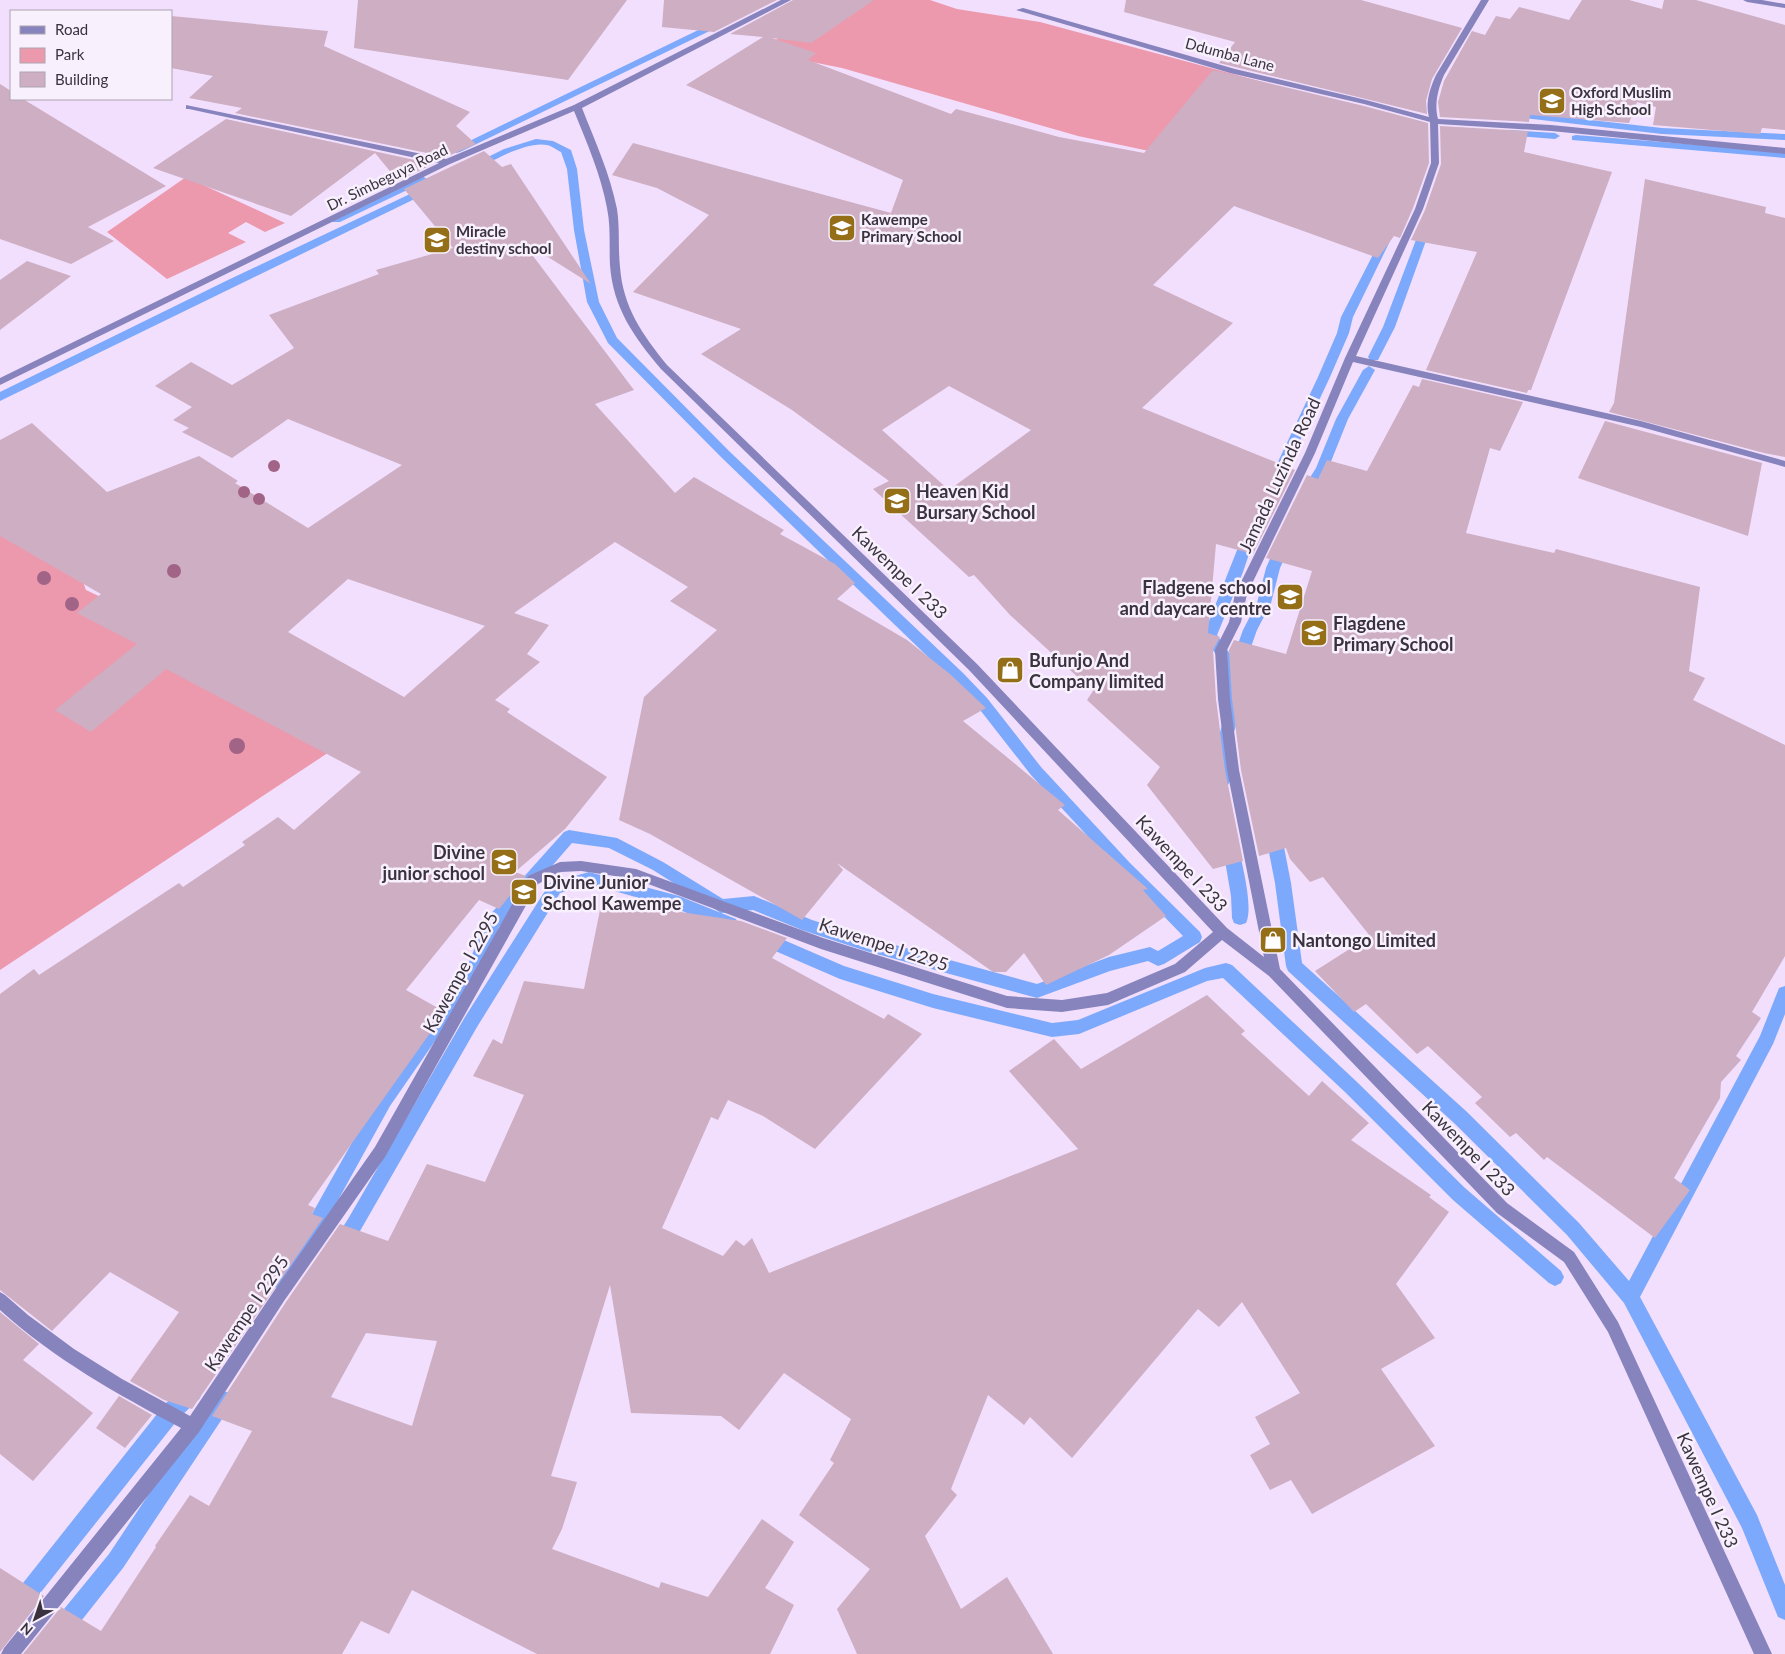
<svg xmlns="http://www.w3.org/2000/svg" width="1785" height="1654" font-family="Lato,sans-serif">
<rect width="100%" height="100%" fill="#f2dffd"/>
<!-- green -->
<path fill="#ed99ad" d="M829 0H930L957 9 1040 22 1285 88 1206 163 1078 136 842 68 802 60 768 46Z
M186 177 285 223 265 232 246 222 228 233 246 242 167 279 107 232Z
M0 482 50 493 86 590 370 725 0 970Z"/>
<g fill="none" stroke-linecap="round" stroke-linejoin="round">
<!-- stream -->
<path fill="#7ca9fb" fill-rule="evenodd" d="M721 19 724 20V24L460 152 456 153 451 150Z
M1511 111 1662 128 1785 134V140L1662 134 1507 116 1506 114Z
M1509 130 1555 133 1560 136 1555 139 1505 135 1504 133Z
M1576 135 1785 152V158L1572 140V136Z
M536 139 553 141 571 150 577 169 584 230 599 302 617 338 729 451 963 673 987 698 1041 767 1130 863 1200 932 1202 937 1200 942 1164 964 1158 966 1148 961 1110 971 1037 998 866 951 802 930 753 910 721 913 653 870 609 848 572 843 499 927 480 976 390 1106 305 1260 285 1286 279 1289 273 1286 270 1280 293 1248 378 1096 467 967 487 918 564 832 569 830 617 838 663 862 723 899 754 896 812 920 866 937 1037 984 1109 957 1150 947 1158 951 1183 936 1120 871 1031 775 977 706 953 681 721 457 608 343 587 302 574 230 567 169 561 152C557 150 552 146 547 145 527 141 494 160 477 169L473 170 468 167 504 149Z
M422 176 427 179 426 181 340 222H332L331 220Z
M427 186 431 187 432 189 431 191 0 401V392L228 280Z
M1427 221 1432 224 1395 327 1378 360H1370L1368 357 1383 327 1422 224Z
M1385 238 1390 241 1353 317 1349 333 1330 377 1280 483 1274 487 1270 486 1268 483 1318 377 1337 333 1341 317 1380 241Z
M1369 366 1375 370 1348 419 1328 469 1309 498H1301L1299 495 1316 468 1336 419 1363 370Z
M1250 528 1255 530 1256 533 1243 572 1217 635 1233 658 1243 630 1257 603 1266 568 1277 543 1279 540H1289L1291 543 1280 568 1271 603 1257 630 1246 661 1244 665 1238 666 1243 700 1231 743 1230 781 1228 785 1223 787 1218 785 1216 781 1217 743 1229 700 1224 666 1203 636 1245 530Z
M1273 826 1278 828 1281 832 1291 883 1302 963 1466 1111 1579 1223 1629 1281 1760 1036 1779 988 1785 986V1014L1773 1044 1640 1297 1757 1515 1785 1585V1620L1778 1617 1742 1528 1624 1303 1567 1235 1454 1123 1288 971 1286 966 1275 883 1265 832 1268 828Z
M1230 837 1235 839 1238 843C1241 862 1254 906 1246 923L1240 925 1234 923 1232 918 1231 896 1222 843 1225 839Z
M589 872 679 896 736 919 738 924 736 929 730 931 675 908 589 884 560 893 477 1027 360 1231 347 1250 341 1253 335 1250 332 1244 348 1219 465 1017 550 883Z
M763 931 844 966 933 994 1052 1023 1078 1020 1205 968 1226 963 1232 965 1357 1082 1465 1188 1561 1271 1564 1277 1561 1283 1555 1286 1549 1283 1453 1200 1345 1092 1223 978 1207 981 1079 1034 1052 1037 933 1008 840 979 757 943 755 938 757 933Z
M193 1382 200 1384 202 1391 200 1398 179 1418 7 1635 0 1638V1612L165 1404 186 1384Z
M223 1391 230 1393 232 1400 230 1407 123 1568 55 1654H30L33 1647 109 1554 216 1393Z"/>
</g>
<!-- building -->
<path fill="#cdaec3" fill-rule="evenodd" d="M358 0H627L568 80 354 48Z
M664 0H777L714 32 662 27Z
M793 0H874L811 43 772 38 816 53 808 60 951 114 956 109 1059 137 1144 153 1213 70 1364 106 1428 123 1429 163 1413 208 1400 238 1394 236 1378 258 1234 206 1153 285 1233 323 1142 408 1295 470 1253 554 1216 544 1208 633 1220 637 1213 650 1216 699 1225 770 1243 861 1213 869 1147 785 1160 767 1087 700 1093 691 1010 615 974 575 969 577 873 489 889 481 792 410 701 354 741 329 633 292 709 215 657 188 612 175 633 143 891 213 903 180 686 85 763 37 730 34ZM949 386 1031 430 949 490 882 430Z
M1126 0H1361L1462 28 1432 79 1426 101 1427 114 1219 63 1235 42 1124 12Z
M1582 0H1629L1662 9 1664 0H1696L1785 25V130L1762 128 1760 134 1653 125 1656 107 1637 102 1629 123 1530 115 1529 122 1440 117 1438 102 1444 81 1472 31 1485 35 1496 16 1510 19 1519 7 1569 20Z
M171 16 328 31 324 46 470 112 456 126 476 144 446 157 235 113 242 108 189 98 213 76 171 68Z
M0 84 11 91V99H23L166 186 88 227 114 241 71 264 0 239Z
M226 119 433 164 398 181 375 153 291 216 153 168Z
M1440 126 1528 131 1524 152 1612 172 1531 390H1528L1527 393 1426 370 1477 252 1411 240 1425 210 1441 164Z
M484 151 502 167 511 164 591 284 521 240 634 390 595 404 675 493 694 477 784 530 780 534 835 564 855 583 837 599 907 640 950 674 986 708 963 721 1065 805 1058 810 1148 889 1143 890 1166 916 1109 955 1046 985 1024 953 1006 972H993L837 863 843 870 802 920 650 834 619 820 644 697 717 630 670 601 688 587 615 542 514 613 549 625 527 654 540 662 495 700 510 709 507 712 607 777 565 829 515 872 526 876 499 909 479 900 406 990 445 1012 308 1205 315 1208 312 1214 323 1218 192 1409 164 1400 130 1381 179 1312 110 1272 52 1331 0 1290V994L34 969 39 975 179 883 183 887 245 845 242 842 278 817 294 830 361 772 166 669 91 732 55 710 137 644 77 613 101 594 0 536V440L32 423 107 492 199 456 238 481 235 483 308 528 402 465 288 419 232 458 182 432 189 428 173 420 192 407 155 386 191 362 232 385 294 348 269 315 379 274 376 270 453 248 404 189ZM348 579 485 626 404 697 288 632Z
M1645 179 1766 207 1765 213 1785 218V457L1764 453 1609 412 1614 403Z
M27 261 71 276 0 330V280Z
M1422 379 1523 402 1500 451 1490 448 1466 533 1554 553 1556 549 1700 587 1689 671 1705 678 1693 700 1785 745V956L1752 1012 1761 1018 1736 1056 1741 1060 1721 1082 1720 1098 1674 1178 1690 1190 1655 1238 1547 1157 1544 1160 1516 1133 1510 1137 1475 1103 1482 1097 1428 1046 1417 1054 1366 1004 1354 1012 1315 971 1370 936 1323 877 1310 882 1290 859 1286 848 1259 856 1241 770 1232 699 1229 650 1234 640 1286 654 1312 571 1266 558 1307 475 1318 479 1327 460 1367 471 1413 385 1419 387Z
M1605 421 1762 463 1748 536 1578 478Z
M647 907 741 921 787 938 772 958 884 1019 888 1014 922 1034 815 1149 763 1116 728 1100 718 1120 711 1117 662 1228 723 1256 736 1240 744 1246 752 1238 769 1273 1078 1149 1009 1071 1054 1039 1081 1069 1207 995 1245 1031 1241 1034 1309 1096 1322 1081 1369 1123 1351 1140 1431 1195 1429 1197 1449 1212 1396 1284 1435 1338 1381 1369 1435 1446 1312 1514 1291 1480 1270 1490 1250 1455 1270 1444 1255 1417 1300 1393 1242 1302 1219 1327 1198 1309 1072 1458 1030 1417 1024 1425 988 1395 951 1489 957 1495 925 1536 961 1609 1007 1577 1053 1654H857L837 1609 870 1569 799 1515 834 1463 830 1460 851 1419 784 1373 739 1430 721 1416 631 1413 610 1285 551 1476 577 1482 562 1529 552 1549 659 1588 661 1582 708 1597 762 1519 794 1542 765 1588 794 1605 770 1654H537L412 1590 389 1634 361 1621 342 1654H23L61 1607 101 1631 156 1547 155 1546 190 1495 209 1506 252 1431 212 1416 286 1302 340 1224 388 1241 427 1164 485 1182 524 1095 473 1076 493 1039 502 1044 524 981 584 989 600 910 646 912ZM366 1333 437 1341 412 1426 331 1397Z
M0 1312 39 1344 23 1360 93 1413 33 1481 0 1454Z
M119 1396 152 1415 125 1448 96 1428Z
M0 1568 44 1596 0 1652Z"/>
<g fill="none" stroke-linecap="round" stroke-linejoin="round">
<!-- minor -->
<path fill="#8783bc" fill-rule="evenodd" d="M781 0H791L582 108C595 141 610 174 617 209 620 229 618 248 620 267 623 307 642 334 667 365L977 664 1227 928 1264 957 1227 770 1218 699 1215 650 1229 622 1235 594 1305 453 1345 358 1415 209 1431 163 1430 122 1364 104 1230 73 1016 10 1023 8 1235 69 1366 100 1429 117C1425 103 1430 88 1436 75L1481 0H1489L1444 75C1438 89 1434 104 1438 119L1551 125 1785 148V154L1551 131 1438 124 1439 163 1423 209 1356 356 1641 421 1785 461V467L1641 427 1353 362 1315 453 1247 594 1241 622 1227 650 1230 699 1239 770 1280 969 1507 1203 1574 1252 1618 1322 1772 1654H1754L1608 1332 1564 1262 1497 1213 1269 976 1222 940 1185 972 1108 1005 1062 1012 1007 1008 821 949 635 879 581 871 561 872 538 884 385 1157 284 1301 199 1432 21 1654H1L4 1648 181 1428C117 1394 54 1359 0 1310V1292L5 1295 28 1315 74 1349 122 1379 190 1416 274 1291 375 1147 528 876 560 862 581 861 636 869 823 938 1007 996 1062 1000 1107 993 1175 964 1213 932 969 670 661 369C634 337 613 308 610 265 609 246 611 227 607 208 601 175 587 143 574 111L450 164 0 385V378L439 163 189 109H186V105L446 159 574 105Z
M1743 0H1762L1785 4V8L1747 2Z"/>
</g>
<!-- trees -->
<g fill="#a16487">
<circle cx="274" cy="466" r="6"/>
<circle cx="244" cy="492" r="6"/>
<circle cx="259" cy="499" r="6"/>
<circle cx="174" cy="571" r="7"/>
<circle cx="44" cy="578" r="7"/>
<circle cx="72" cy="604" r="7"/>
<circle cx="237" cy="746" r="8"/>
</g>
<!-- icons -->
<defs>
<g id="school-square" transform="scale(1.4375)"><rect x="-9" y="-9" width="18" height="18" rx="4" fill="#956e18" stroke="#f8f1fd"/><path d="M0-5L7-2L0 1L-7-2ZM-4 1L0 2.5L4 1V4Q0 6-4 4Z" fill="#fff"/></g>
<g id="shop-square" transform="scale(1.4375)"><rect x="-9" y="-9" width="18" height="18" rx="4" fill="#956e18" stroke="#f8f1fd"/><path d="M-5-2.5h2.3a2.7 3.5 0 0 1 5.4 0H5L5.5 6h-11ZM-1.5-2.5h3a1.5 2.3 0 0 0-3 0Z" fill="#fff"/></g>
</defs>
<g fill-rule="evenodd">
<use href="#school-square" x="1552" y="101"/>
<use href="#school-square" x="842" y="228"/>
<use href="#school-square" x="437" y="240"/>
<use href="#school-square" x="897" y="501"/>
<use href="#school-square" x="1290" y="597"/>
<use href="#school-square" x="1314" y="633"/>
<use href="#shop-square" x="1010" y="670"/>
<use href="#school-square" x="504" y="862"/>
<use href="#school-square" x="524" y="892"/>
<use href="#shop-square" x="1273" y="940"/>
</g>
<g text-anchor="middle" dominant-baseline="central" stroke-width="5" stroke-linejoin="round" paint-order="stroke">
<!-- far-street labels -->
<g font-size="15" fill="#3a333f" stroke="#f8f1fd">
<text transform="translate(1230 54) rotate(15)">Ddumba Lane</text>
<text transform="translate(387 177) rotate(-26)">Dr. Simbeguya Road</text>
</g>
<!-- far-poi labels -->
<g font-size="15" font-weight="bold" fill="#3a333f" stroke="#f8f1fd" text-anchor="start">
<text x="1571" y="92">Oxford Muslim<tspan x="1571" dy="17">High School</tspan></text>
<text x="861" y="219">Kawempe<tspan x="861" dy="17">Primary School</tspan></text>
<text x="456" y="231">Miracle<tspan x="456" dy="17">destiny school</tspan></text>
</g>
<!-- street labels -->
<g font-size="18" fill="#3a333f" stroke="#f8f1fd">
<text transform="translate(1279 475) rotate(-65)">Jamada Luzinda Road</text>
<text transform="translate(900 572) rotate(44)">Kawempe I 233</text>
<text transform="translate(1182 863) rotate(47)">Kawempe I 233</text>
<text transform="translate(884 944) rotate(18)">Kawempe I 2295</text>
<text transform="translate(460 972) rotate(-61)">Kawempe I 2295</text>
<text transform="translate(1469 1148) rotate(46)">Kawempe I 233</text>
<text transform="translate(246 1313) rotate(-56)">Kawempe I 2295</text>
<text transform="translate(1708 1490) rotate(66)">Kawempe I 233</text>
</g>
<!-- poi labels -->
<g font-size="18" font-weight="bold" fill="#3a333f" stroke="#f8f1fd" text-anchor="start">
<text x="916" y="491">Heaven Kid<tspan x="916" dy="21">Bursary School</tspan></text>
<text x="1271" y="587" text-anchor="end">Fladgene school<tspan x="1271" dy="21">and daycare centre</tspan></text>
<text x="1333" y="623">Flagdene<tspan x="1333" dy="21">Primary School</tspan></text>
<text x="1029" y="660">Bufunjo And<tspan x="1029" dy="21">Company limited</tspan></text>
<text x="485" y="852" text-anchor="end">Divine<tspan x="485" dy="21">junior school</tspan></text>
<text x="543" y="882">Divine Junior<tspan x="543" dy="21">School Kawempe</tspan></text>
<text x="1292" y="940">Nantongo Limited</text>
</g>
</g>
<!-- legend -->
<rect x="10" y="10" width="162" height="90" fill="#f8f1fd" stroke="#aca5b1"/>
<rect x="20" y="26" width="25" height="8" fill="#8783bc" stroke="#aca5b1"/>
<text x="55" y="35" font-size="15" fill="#3a333f">Road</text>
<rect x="20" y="48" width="25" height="15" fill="#ed99ad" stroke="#aca5b1"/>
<text x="55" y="60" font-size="15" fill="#3a333f">Park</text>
<rect x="20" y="72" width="25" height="15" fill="#cdaec3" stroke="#aca5b1"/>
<text x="55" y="85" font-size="15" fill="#3a333f">Building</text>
<!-- north arrow -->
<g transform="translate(35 1619) rotate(220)" stroke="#f8f1fd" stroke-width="4" paint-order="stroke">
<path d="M0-4L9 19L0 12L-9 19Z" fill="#3a333f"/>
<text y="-8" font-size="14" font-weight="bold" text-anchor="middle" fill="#3a333f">N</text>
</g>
</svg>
